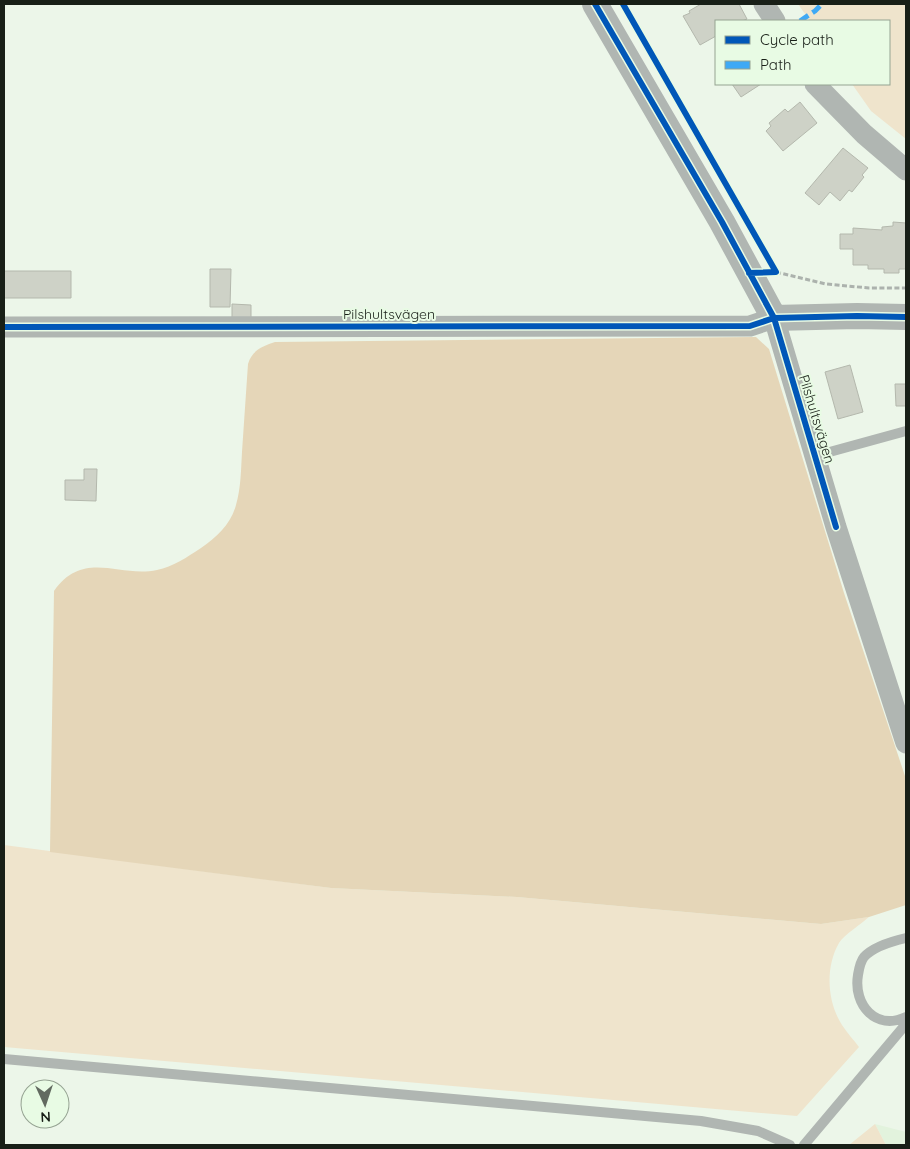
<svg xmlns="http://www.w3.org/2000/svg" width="910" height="1149" font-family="Quicksand,sans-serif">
<rect width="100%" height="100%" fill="#ecf6e9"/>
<!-- built -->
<path fill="#e2f3dd" d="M875 1124 906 1132V1145H886Z"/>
<!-- green -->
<path fill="#efe4cc" d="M798 4H906V139L871 111 852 84H889V21H810Z
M4 845 331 888 517 897 821 924 869 917C861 924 844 935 839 943 825 967 827 1002 842 1025 847 1033 854 1040 859 1047L797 1116 4 1047Z
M875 1124 886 1145H849Z"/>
<!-- forest -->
<path fill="#e5d6b8" d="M756 337 769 349 844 593 906 779V905L869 917 821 924 517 897 331 888 50 852 54 591C84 549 118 578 157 570 173 567 187 557 201 548 217 537 231 524 236 505 241 488 241 469 242 452 244 422 246 393 248 364 252 350 263 346 275 342Z"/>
<!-- building -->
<path fill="#ced2c7" stroke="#b4b8ad" d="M701 4H739L747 19 742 21H716V36L700 45 683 16 690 13 689 11Z
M732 84H761L741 97Z
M800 102 817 123 783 151 766 131 771 126 769 123 785 109 788 112Z
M843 148 868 168 862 175 864 177 852 192 849 190 840 201 830 192 819 205 805 193Z
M893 222 906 223V269H899V273H884V269H868V265H853V249H840V234H853V228L882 230V227L893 226Z
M210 269H231L230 307H210Z
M4 271H71V298H4Z
M232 304 251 305V320H232Z
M850 365 863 412 838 419 825 372Z
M895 384H906V406H896Z
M84 469H97L96 501 65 500V480H84Z"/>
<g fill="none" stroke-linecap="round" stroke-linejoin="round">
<!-- path -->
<path stroke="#acb2ad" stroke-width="3" stroke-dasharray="5 2.5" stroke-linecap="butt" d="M776 272 826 284 869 288H906"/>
<!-- service -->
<path stroke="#b0b6b2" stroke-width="10" d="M815 456 906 431
M906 938C893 941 874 946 864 957 860 962 859 969 858 975 853 1005 876 1031 906 1017
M4 1059 701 1121 758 1131 790 1145
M804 1145 906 1024"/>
<!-- minor -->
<path stroke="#b0b6b2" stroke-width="21" d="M764 4 775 21
M815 84 864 134 906 170
M4 327 750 326 774 318 836 527 906 743"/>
<!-- tertiary -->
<path stroke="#b0b6b2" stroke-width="26" d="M595 4 722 222 774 318 857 316 906 317"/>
<!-- quiet -->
<path stroke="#3fa9f5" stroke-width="5" stroke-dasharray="10 5" stroke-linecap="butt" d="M800 21 815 11 822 4"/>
<!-- cycleway casing -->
<g stroke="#e8fbe4" stroke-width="9">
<path id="cycleway" d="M595 4 722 222 774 318 836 527
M623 4 776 272 749 273
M4 327 750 326 774 318 857 316 906 317"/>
</g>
<!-- cycleway -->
<use href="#cycleway" stroke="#0057b8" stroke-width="6"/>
</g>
<g text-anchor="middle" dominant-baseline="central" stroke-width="4" stroke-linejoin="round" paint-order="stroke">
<!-- street labels -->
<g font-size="14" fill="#181f17" stroke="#e8fbe4">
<text x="389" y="314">Pilshultsvägen</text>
<text transform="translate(817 419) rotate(73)">Pilshultsvägen</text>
</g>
</g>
<!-- border -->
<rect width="910" height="1149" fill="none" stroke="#181f17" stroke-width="10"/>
<!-- legend -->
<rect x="715" y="20" width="175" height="65" fill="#e8fbe4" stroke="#95a392"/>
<rect x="725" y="36" width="25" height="8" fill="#0057b8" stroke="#95a392"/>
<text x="760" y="45" font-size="15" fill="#181f17">Cycle path</text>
<rect x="725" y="61" width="25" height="8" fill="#3fa9f5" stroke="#95a392"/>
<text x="760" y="70" font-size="15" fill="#181f17">Path</text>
<!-- north arrow -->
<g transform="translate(45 1104) rotate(177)"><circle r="24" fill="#e8fbe4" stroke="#95a392"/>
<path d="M0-4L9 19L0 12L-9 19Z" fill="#626a60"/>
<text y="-8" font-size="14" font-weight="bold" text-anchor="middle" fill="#181f17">N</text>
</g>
</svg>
